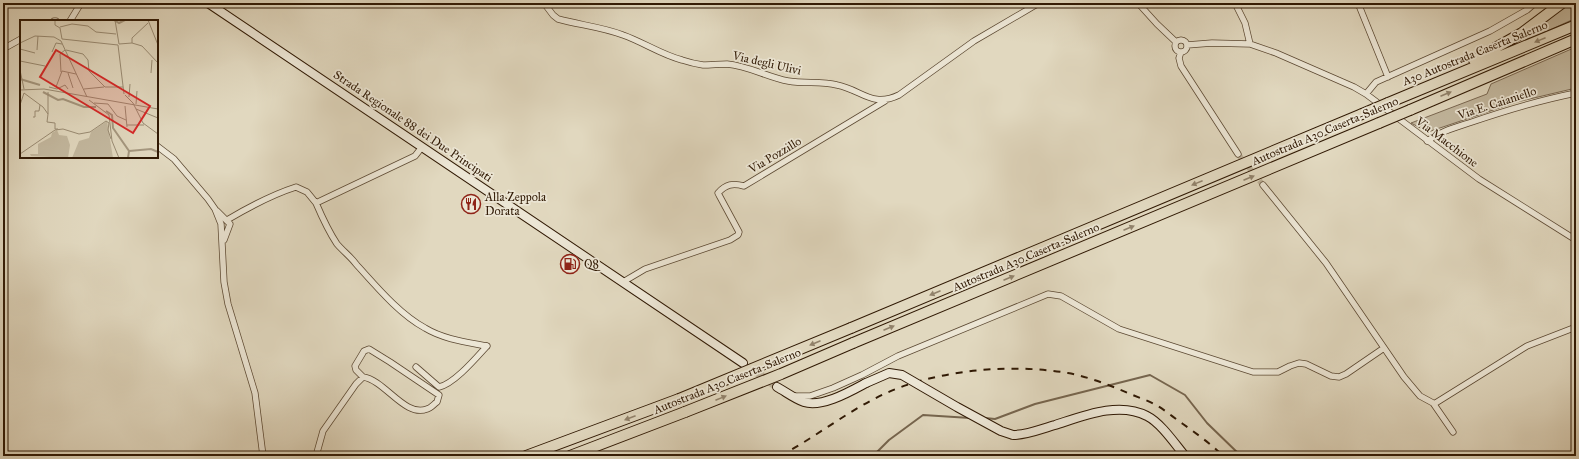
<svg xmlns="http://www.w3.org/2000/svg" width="1579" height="459" font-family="'IM FELL Great Primer',serif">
<rect width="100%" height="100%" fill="#e1d8bf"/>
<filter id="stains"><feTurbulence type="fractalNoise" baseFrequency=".005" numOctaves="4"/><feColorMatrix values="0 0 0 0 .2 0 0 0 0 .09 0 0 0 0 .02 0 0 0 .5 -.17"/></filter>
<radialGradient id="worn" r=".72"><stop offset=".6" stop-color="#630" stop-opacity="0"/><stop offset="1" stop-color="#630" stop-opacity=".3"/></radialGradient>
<!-- green -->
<path fill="#c3b89f" stroke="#7a6852" d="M1568 3H1576V18L1530 39 1525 37 1545 23Z
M1576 47V88L1517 102 1428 132 1411 123 1487 94 1491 84Z"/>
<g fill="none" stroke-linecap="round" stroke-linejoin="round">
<!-- stream -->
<path stroke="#76654e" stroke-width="2" d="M985 418 995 419 1035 404 1150 375 1185 395 1207 423 1241 456
M873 456 889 440 923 415 970 418"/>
<!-- street-tunnel -->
<path stroke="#beb29a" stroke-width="5.5" stroke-dasharray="5.5 3" stroke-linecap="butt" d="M1238 154 1263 185"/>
<!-- secondary-tunnel -->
<path stroke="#beb29a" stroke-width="8" stroke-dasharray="8 4" stroke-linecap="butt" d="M748 366 777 387"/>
<!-- street casing -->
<g stroke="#5c4933" stroke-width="7">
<path id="street" d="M544 3 553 15 558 19C580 25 602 27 623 35 643 42 662 55 682 60 688 62 696 64 703 65 711 65 719 64 727 64 749 66 767 77 788 81 805 84 821 81 837 85 862 90 872 108 899 95L974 41 1039 3
M1138 3 1157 24 1176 42
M1235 3 1245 23 1250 44
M1358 3 1388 77
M54 21H56
M70 21 81 3
M1175 46a6 6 0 1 1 12 0a6 6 0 1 1-12 0Z
M1187 45 1212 43 1250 44 1276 53 1354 87 1366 94 1479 179 1576 240
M3 49 21 39
M1181 52 1179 58 1181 66 1238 154
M1366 94 1376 82 1490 31 1527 10 1535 3
M1427 141C1441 131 1457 127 1472 122 1507 110 1541 100 1576 93
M157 146 174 159 208 199 215 209 221 224 224 282 228 304 255 393 263 456
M1263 185 1326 263 1404 377 1420 396 1433 403 1453 432
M316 203C322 217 329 232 337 244 343 251 351 257 356 264 376 286 399 314 425 328 443 339 466 342 487 346
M217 211 230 224 224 240
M227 220C249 207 271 195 296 187L307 192 316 203 415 156 422 147
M623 282 645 269 730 240 738 235 739 232 719 195 718 193C726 184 733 183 744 186L885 101
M416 367 439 387C454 384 476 358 487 346
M793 396H810L833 388 862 375 898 356 1048 294 1061 296 1119 329 1253 372H1278L1290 366 1299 363 1306 364 1331 376 1339 377 1346 374 1384 348
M1434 404 1527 346 1576 327
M316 456 323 431 356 384 363 377C385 380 405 418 427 409 431 408 434 404 437 402L439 395 390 362 369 349 364 351 355 366 356 370 363 377"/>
</g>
<!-- secondary casing -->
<g stroke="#301904" stroke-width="10">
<path id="secondary" d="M208 3 743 363
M777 387C786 392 795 399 804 402 822 408 851 391 866 383
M1013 435C1027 435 1041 429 1055 425 1083 416 1119 401 1147 416 1161 423 1175 444 1185 456"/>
</g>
<!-- highway casing -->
<g stroke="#301904" stroke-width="12">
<path id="highway" d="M1474 60 1522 33 1562 3
M1388 103 1576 25
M1410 110 1576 39
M851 328 1362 114
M853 343 1379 123
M526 456 679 399
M570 456 685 412"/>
</g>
<!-- street -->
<use href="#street" stroke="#ece6d5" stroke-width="5.5"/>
<!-- secondary -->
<use href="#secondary" stroke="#ece6d5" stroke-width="8"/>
<!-- highway -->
<use href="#highway" stroke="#e1d8bf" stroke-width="10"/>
<!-- rail -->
<path stroke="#301904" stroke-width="2" stroke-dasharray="7 7" stroke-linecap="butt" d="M780 456C820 435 857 403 901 387 951 369 1015 364 1068 373 1089 377 1109 385 1128 393 1137 397 1147 400 1156 405 1165 410 1174 418 1183 424 1197 434 1211 444 1223 456"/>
<!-- secondary-bridge casing -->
<g stroke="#301904" stroke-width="10" stroke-linecap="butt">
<path id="secondary-bridge" d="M866 383 889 373 902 375 957 407 1001 431 1013 435"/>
</g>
<!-- highway-bridge casing -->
<g stroke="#301904" stroke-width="12" stroke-linecap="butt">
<path id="highway-bridge" d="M1362 114 1388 103
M1379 123 1410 110
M679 399 851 328
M685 412 781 374 853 343"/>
</g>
<!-- secondary-bridge -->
<use href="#secondary-bridge" stroke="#ece6d5" stroke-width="8"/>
<!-- highway-bridge -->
<use href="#highway-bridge" stroke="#e1d8bf" stroke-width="10"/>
</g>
<!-- one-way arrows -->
<defs><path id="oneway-solid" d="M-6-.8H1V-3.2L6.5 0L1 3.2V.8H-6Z"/></defs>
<g fill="#91826b">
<use href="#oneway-solid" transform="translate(1540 40) rotate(158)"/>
<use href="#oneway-solid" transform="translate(1446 94) rotate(-23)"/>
<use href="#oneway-solid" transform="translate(1249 178) rotate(-23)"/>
<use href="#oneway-solid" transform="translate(1197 183) rotate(158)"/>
<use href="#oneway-solid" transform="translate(1129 228) rotate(-23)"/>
<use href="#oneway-solid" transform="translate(1009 278) rotate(-23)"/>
<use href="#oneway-solid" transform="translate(935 293) rotate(157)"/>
<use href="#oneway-solid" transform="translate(889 328) rotate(-23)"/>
<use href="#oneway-solid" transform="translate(815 343) rotate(157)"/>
<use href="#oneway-solid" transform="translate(721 398) rotate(-22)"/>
<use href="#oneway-solid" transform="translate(630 418) rotate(159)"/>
</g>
<!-- icons -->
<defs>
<g id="restaurant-ring" transform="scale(1)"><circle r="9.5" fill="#ece6d5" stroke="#8f2418" stroke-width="1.5"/><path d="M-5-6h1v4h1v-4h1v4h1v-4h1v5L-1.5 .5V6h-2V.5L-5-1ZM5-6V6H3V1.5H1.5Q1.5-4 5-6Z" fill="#8f2418"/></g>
<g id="fuel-ring" transform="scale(1)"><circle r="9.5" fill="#ece6d5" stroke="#8f2418" stroke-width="1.5"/><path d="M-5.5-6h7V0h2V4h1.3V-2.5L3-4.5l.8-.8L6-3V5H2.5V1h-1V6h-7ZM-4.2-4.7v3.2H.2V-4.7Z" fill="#8f2418"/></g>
</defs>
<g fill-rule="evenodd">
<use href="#restaurant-ring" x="471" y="204"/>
<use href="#fuel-ring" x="570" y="264"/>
</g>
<g text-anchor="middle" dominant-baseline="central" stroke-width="3.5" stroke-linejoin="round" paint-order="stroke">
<!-- street labels -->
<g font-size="12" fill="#301904" stroke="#ece6d5">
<text transform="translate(1475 53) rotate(-22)">A30 Autostrada Caserta Salerno</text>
<text transform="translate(767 63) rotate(13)">Via degli Ulivi</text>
<text transform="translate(1497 103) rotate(-18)">Via E. Caianiello</text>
<text transform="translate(413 126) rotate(34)">Strada Regionale 88 dei Due Principati</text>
<text transform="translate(1325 131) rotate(-23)">Autostrada A30 Caserta-Salerno</text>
<text transform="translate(1447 142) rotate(37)">Via Macchione</text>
<text transform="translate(775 155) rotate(-31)">Via Pozzillo</text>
<text transform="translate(1026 257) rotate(-23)">Autostrada A30 Caserta-Salerno</text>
<text transform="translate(727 381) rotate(-22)">Autostrada A30 Caserta-Salerno</text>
</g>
<!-- poi labels -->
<g font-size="12" fill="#301904" stroke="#ece6d5" text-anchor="start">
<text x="485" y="197">Alla Zeppola<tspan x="485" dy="14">Dorata</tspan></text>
<text x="584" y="264">Q8</text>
</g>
</g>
<!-- overview -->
<g transform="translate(20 20)">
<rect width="138" height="138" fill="#e1d8bf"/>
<path d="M87 101 93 138H52L59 121 69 118 71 112ZM37 110 39 115 47 116 50 125 48 138 11 136 10 134H18V124L31 117 32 113Z" fill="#c3b89f"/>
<path fill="none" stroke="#a5977f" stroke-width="2" d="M94 0 99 3 105 0M0 59 20 65M23 72 38 80 43 79 64 87H76M86 91 92 95 93 108 109 131 108 138M109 131 131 129 138 132"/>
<path fill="none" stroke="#9a8c74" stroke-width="1" d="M35 0V5L40 8 42 19M95 0 99 24M128 0 138 25M40 7 52 4 68 6 76 12 96 14M42 19 98 25M41 21 67 77M0 23 15 16 34 17 41 21M112 23V18L128 3M99 24 112 23 122 26 138 43M98 25 104 74M0 29 15 33M17 30 18 16M46 30 63 34 68 40 69 51 85 67H103M32 32 36 23 42 24M0 41 25 46M0 50 4 69M42 51 56 54M41 52 40 34 45 30M48 53 53 68M131 53 132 40M29 67 37 69 45 65 48 69M36 67 42 51M64 69 84 67M0 70 24 69 138 89M4 73 23 87 28 94 27 102 35 103V109H38M105 75 113 83 123 103 138 114M109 77 110 64M69 80 89 95 92 121 99 138M74 83 88 84 97 96 106 100M116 84 117 71M0 85 4 73M105 86 107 107M116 89 138 98M28 94V72M13 97H15V91H19L20 85M107 105H124M0 134 35 110 43 109 59 114 70 112 86 101 89 103 88 110 91 119"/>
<path fill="#d62828" fill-opacity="0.15" stroke="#d62828" stroke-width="2" d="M36 30 130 86 113 113 20 57Z"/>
<rect width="138" height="138" fill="none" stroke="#301904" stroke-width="2"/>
</g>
<!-- margin -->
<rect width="1579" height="459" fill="none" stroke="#e1d8bf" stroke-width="16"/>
<rect x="4" y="4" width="1571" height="451" fill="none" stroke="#301904" stroke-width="2"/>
<rect x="8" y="8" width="1563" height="443" fill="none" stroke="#301904"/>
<rect width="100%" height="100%" filter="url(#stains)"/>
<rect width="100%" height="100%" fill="url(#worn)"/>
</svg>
